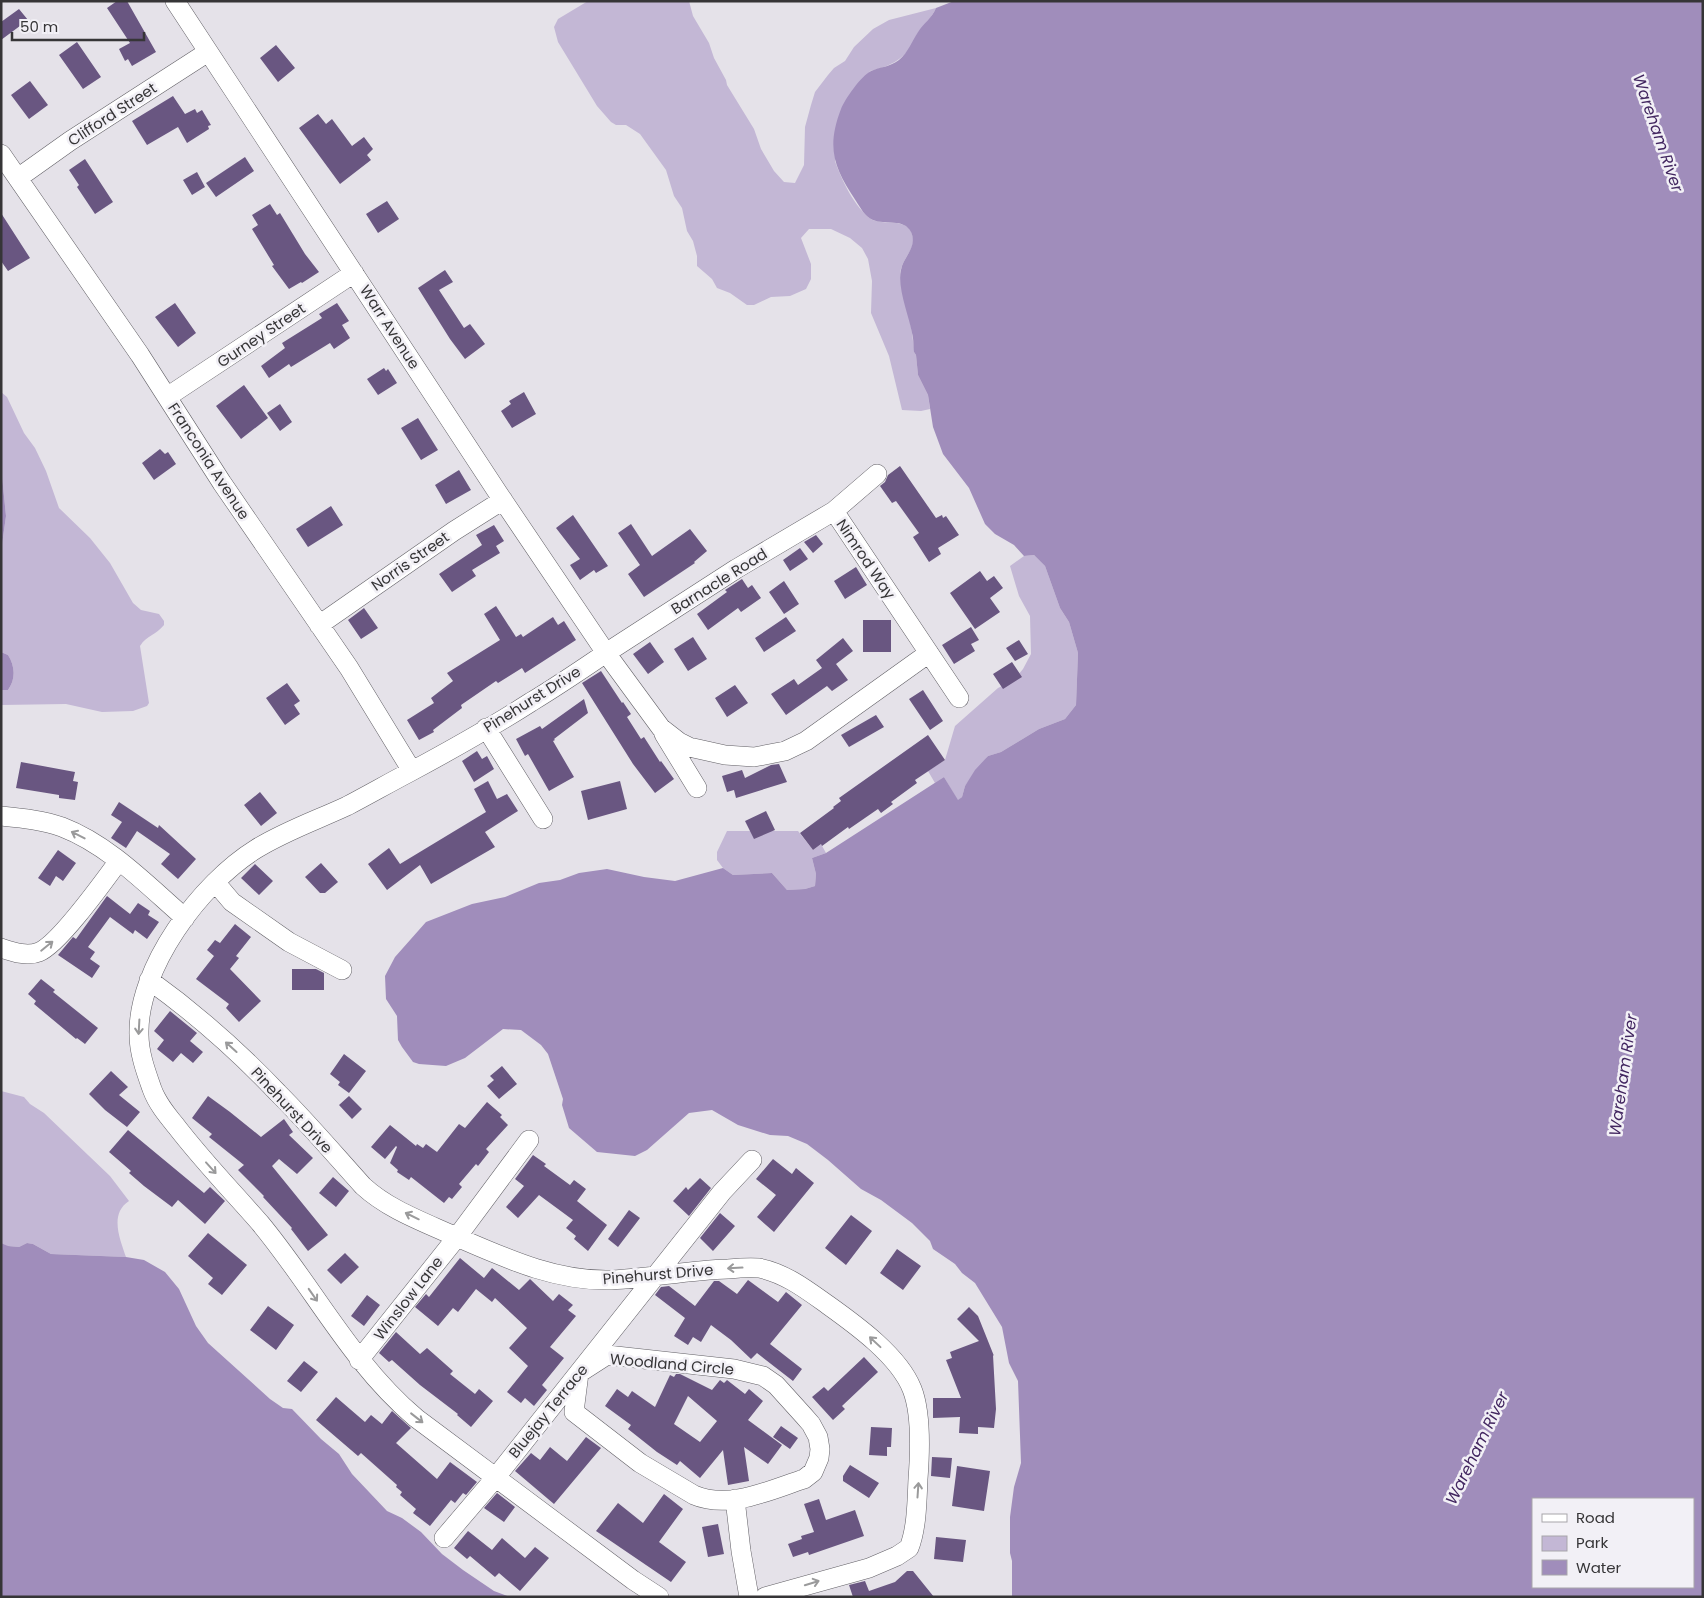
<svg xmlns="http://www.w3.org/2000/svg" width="1704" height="1598" font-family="Poppins,sans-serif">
<rect width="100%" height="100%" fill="#e5e2e9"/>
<!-- green -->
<path fill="#c3b7d5" d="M588 1H689L693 16 709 43 714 58 726 80 727 85 754 129 761 149 774 171 784 182 795 183 804 165 805 127 811 105 815 92 828 75 834 68 845 61 854 47 873 29 889 20 936 8C932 17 926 23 920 30 916 34 915 40 912 44 903 61 887 67 870 71L835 161C841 179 855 208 871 219 882 226 907 217 912 234 917 248 904 256 901 269 899 275 903 285 905 292 908 312 913 332 914 352L916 355 918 375 928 395 930 409 921 411 902 410 889 356 871 313 872 281 868 259 862 248 850 238 831 229H809L801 238 811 264V279L806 289 790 296 771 297 754 305H747L730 293 717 288 712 279 697 266V256L693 241 687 231 682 208 674 196 666 170 640 134 626 125H616L611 122 597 106 558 42 554 27 558 19Z
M1 392 7 397 24 433 35 448 46 471 59 508 90 538 110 563 133 603 141 610 159 614 164 621V625C156 635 147 635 140 646L149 703 147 706 133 711 102 712 66 704 1 705V690H8C16 679 15 666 8 655L1 652V552L6 516 1 466Z
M1034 555 1045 566 1060 608 1069 622 1078 653 1076 705 1065 719 1039 729 1001 752 988 756 965 786 962 797 958 801 944 777 935 783 928 771 945 760 955 726 998 688 1014 680 1023 669 1031 654 1030 616 1019 596 1010 566 1024 556Z
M727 831H798L813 850 821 844 826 853 812 858 816 874 815 886 805 889 787 890 772 873 733 875 723 868 717 860V852Z
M1 1091 24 1097 30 1104 44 1113 110 1176 129 1201C109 1214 120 1239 126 1257L51 1254 33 1244 27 1243 19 1247 7 1246 1 1243Z"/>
<!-- water -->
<path fill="#a08dbb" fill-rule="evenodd" d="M954 1H1703V1597H1012V1561L1010 1553V1517L1014 1487 1021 1463 1018 1381 1009 1363 1002 1327 975 1283 962 1273 955 1264 933 1249 930 1241 912 1223 881 1200 861 1189 828 1160 807 1144 788 1136 770 1135 738 1125 712 1110 689 1113 647 1150 635 1156 597 1152 569 1128 562 1105 563 1099 548 1054 541 1045 521 1030 503 1029 465 1058 446 1066 419 1064 413 1062 402 1047 398 1040 397 1016 386 999 385 976 395 957 426 922 472 904 505 897 539 883 560 880 579 873 607 869 644 877 675 881 723 868 733 875 772 873 787 890 805 889 815 886 816 874 812 858 826 853 944 777 958 800 962 797 965 786 975 770 988 756 1001 752 1039 729 1065 719 1076 705 1078 653 1069 622 1060 608 1045 566 1034 555 1024 556 1014 545 995 534 985 524 969 488 943 454 933 427 928 395 918 375 916 355 914 352C913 346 914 340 912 333 909 316 897 288 901 270 903 257 918 247 911 232 904 218 885 225 873 220 865 217 860 207 856 201 834 168 826 148 841 109 845 99 861 76 871 71 880 67 890 67 899 60 909 51 911 43 918 32 924 23 932 18 936 8ZM1533 1499H1693V1587H1533Z
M1 466 6 516 1 552Z
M1 652 8 655C15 666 16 679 8 690H1Z
M1 1243 8 1246 19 1247 27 1243 33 1244 51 1254 126 1257 144 1260 165 1272 179 1289 196 1326 208 1343 270 1399 283 1408 292 1409 321 1439 339 1454 352 1474 387 1511 402 1518 421 1532 442 1554 463 1570 494 1591 510 1597H1Z"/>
<!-- building -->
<path fill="#695681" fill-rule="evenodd" d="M117 1H127L156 52 132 66 128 59 125 61 119 49 130 43 107 8Z
M19 9 28 20 1 40V22Z
M77 42 101 77 83 89 59 55Z
M276 45 295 68 278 82 260 58Z
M30 81 48 105 29 119 11 95Z
M173 96 185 114 195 109 197 113 202 110 211 125 208 126 209 129 187 143 178 127 147 145 132 121Z
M318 114 326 124 332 119 352 146 364 137 373 149 367 155 371 160 340 184 299 128Z
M245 157 254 171 216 197 206 183Z
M85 159 113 202 95 214 77 187 79 185 69 170Z
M197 172 205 187 192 195 183 180Z
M387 201 399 219 378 233 366 214Z
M270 204 277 215 280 213 305 254 319 272 302 283 301 282 289 289 272 266 274 265 252 229 258 225 252 215Z
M1 213 30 258 8 271 1 261Z
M445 270 453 282 439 290 464 328 470 324 485 344 465 359 450 339 418 288Z
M175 303 196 333 178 347 155 317Z
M337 303 349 321 342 325 350 338 334 349 330 343 291 367 289 364 269 378 261 366 285 348 282 343 322 318 319 314Z
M384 368 386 371 388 369 397 383 378 395 367 379Z
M244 385 268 418 241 439 216 406Z
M524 392 536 414 512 428 501 411 511 404 509 401Z
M280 404 292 422 280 431 267 413Z
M418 418 438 450 421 460 401 428Z
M160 449 165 454 168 452 176 464 154 480 142 463Z
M900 466 936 518 942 515 943 518 946 516 959 535 938 548 941 554 929 562 913 537 919 533 896 501 892 503 880 486 885 482 888 475Z
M459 470 471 490 446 504 435 485Z
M331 506 343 525 308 547 296 529Z
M573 515 608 566 596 573 594 570 580 580 570 565 580 559 556 528Z
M631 524 652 556 690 529 707 551 694 562 695 563 644 597 628 574 640 565 618 533Z
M494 525 504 541 496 546 500 553 472 570 476 576 452 592 439 574 482 545 476 535Z
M816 535 823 544 813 553 804 542Z
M800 548 808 559 790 571 783 560Z
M856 567 867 585 845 599 834 581Z
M980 571 987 581 994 576 1003 588 990 598 1000 612 975 629 950 593Z
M742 579 748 588 752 585 761 598 741 612 738 608 708 630 697 614 727 592 725 590Z
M784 581 799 604 784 614 769 592Z
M496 606 516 637 521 634 523 637 553 617 558 625 564 621 576 640 525 673 522 668 498 683 496 681 461 705 462 708 433 730 434 732 419 740 407 720 434 703 431 698 453 681 447 673 500 640 484 614Z
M364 608 378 628 361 639 348 620Z
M786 617 796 631 764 652 755 638Z
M863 620H891V652H863Z
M971 627 979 640 971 644 975 651 954 664 942 645Z
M693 637 707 659 688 671 674 649Z
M843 638 853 651 836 664 848 680 832 691 827 686 786 715 771 694 794 679 798 685 822 668 816 660Z
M1019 640 1028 654 1015 661 1006 648Z
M650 642 664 662 648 674 633 654Z
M1012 662 1022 677 1003 689 993 674Z
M601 671 622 703 623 702 631 714 627 717 641 739 644 737 660 762 661 761 674 779 655 793 633 764 582 683Z
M287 683 300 701 294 705 300 714 285 725 266 698Z
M735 685 748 703 727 717 715 698Z
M923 690 943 721 930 730 909 699Z
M584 699 588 713 554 739 555 740 553 741 574 777 549 791 528 754 525 756 516 739 540 726 542 729Z
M876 715 884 727 849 747 841 735Z
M928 735 945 760 915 780 917 783 891 802 893 804 881 813 878 809 849 829 848 827 822 846 821 844 813 850 800 833 834 808 833 807 841 801 839 798Z
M477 751 482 759 487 756 494 769 474 782 462 761Z
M21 762 75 772 73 781 78 782 75 800 59 798V795L16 788Z
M779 764 787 782 736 798 734 790 727 792 722 776 742 770 745 778 771 765Z
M488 781 497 799 507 794 518 811 485 832 495 847 431 884 420 865 387 890 368 864 389 848 400 864 486 812 474 789Z
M620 781 627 809 588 820 581 791Z
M260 792 277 813 261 826 244 805Z
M119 802 158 828 159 825 196 859 178 879 161 864 170 854 137 831 126 848 111 838 122 822 111 815Z
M766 811 775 830 754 839 745 821Z
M58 850 76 863 63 881 56 876 50 886 38 878Z
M321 863 338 882 325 893H320L305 877Z
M255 864 273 881 259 895 241 878Z
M107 896 130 914 138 903 150 911 148 915 159 922 147 939 135 930 133 934 110 917 88 947 95 952 90 959 100 966 92 978 58 955 73 937 76 939Z
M235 924 251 937 236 956 239 958 230 969 261 1001 239 1022 226 1008 229 1004 196 979 214 956 207 950 215 940 220 943Z
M292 969H316L324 973V990H292Z
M41 979 55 990 53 992 98 1028 85 1044 77 1038 76 1039 34 1004 36 1001 28 994Z
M170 1011 197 1033 190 1041 203 1052 193 1063 181 1053 173 1062 157 1049 164 1040 154 1031Z
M344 1054 366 1071 349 1093 338 1085 340 1082 330 1074Z
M502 1066 517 1084 499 1099 487 1086 494 1080 490 1076Z
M111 1071 128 1087 119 1095 140 1112 127 1127 105 1110 89 1094Z
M208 1096 230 1112 261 1137 284 1119 293 1132 289 1135 313 1158 297 1174 279 1159 272 1166 328 1235 308 1251 291 1229 292 1228 263 1197 264 1196 238 1170 244 1165 209 1137 212 1134 192 1118Z
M349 1096 362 1109 352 1119 339 1105Z
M487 1102 502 1115 500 1117 508 1125 486 1149 489 1152 478 1166 476 1164 459 1184 462 1187 452 1199 449 1197 444 1203 411 1177 409 1180 397 1172 398 1170 390 1163 397 1147 396 1146 385 1159 371 1147 390 1125 416 1146 417 1144 423 1148 426 1144 437 1152 459 1124 465 1128Z
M128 1130 204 1193 210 1187 225 1201 205 1224 178 1200 172 1207 144 1186 129 1173 131 1171 109 1152Z
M533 1155 546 1164 544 1166 570 1185 574 1180 586 1189 577 1201 607 1225 588 1251 574 1239 576 1236 566 1228 573 1220 539 1195 518 1218 506 1207 524 1186 515 1179Z
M773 1159 792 1174 796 1168 814 1183 774 1232 757 1217 776 1195 756 1179Z
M333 1177 349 1191 336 1207 319 1193Z
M700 1178 711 1188 689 1216 673 1201 686 1187 688 1190Z
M629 1210 640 1218 618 1247 608 1239Z
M720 1213 735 1226 713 1251 700 1238Z
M851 1215 872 1231 846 1265 825 1248Z
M208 1233 247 1265 222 1295 208 1284 213 1278 188 1256Z
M897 1249 921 1266 903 1290 880 1273Z
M345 1253 359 1267 341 1284 327 1270Z
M460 1258 484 1278 492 1268 519 1290 530 1279 553 1301 559 1294 573 1305 568 1310 576 1316 550 1347 564 1358 542 1385 547 1390 534 1406 525 1398 521 1403 507 1392 528 1366 509 1348 527 1328 495 1298 492 1302 476 1289 458 1312 453 1308 438 1326 415 1307 426 1294 429 1297Z
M748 1280 778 1302 786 1292 802 1305 770 1344 802 1369 793 1381 757 1353 751 1359 731 1340 711 1325 701 1342 693 1337 688 1345 674 1336 685 1318 655 1295 661 1287 669 1286 695 1306 714 1281H719L737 1294Z
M367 1295 380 1305 364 1326 351 1316Z
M268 1306 294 1325 276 1350 250 1330Z
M969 1307 978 1316 994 1356 993 1355 996 1409 994 1428 978 1427V1434L959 1433 960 1417 933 1418V1398H961L946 1360 952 1358 950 1352 979 1341 957 1319Z
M396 1332 420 1354 427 1348 453 1371 450 1374 475 1394 479 1389 493 1401 471 1427 457 1415 458 1414 420 1385 392 1360 389 1362 379 1353Z
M864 1357 878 1372 842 1406 845 1409 833 1420 812 1397 824 1387 828 1391Z
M304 1361 318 1372 301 1392 287 1381Z
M676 1374H680L712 1390 720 1380 724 1383 727 1380 745 1394 749 1389 763 1401 748 1420 782 1445 768 1464 744 1447 749 1481 728 1485 723 1450 700 1478 680 1461 677 1465 657 1452 628 1429 631 1425 605 1406 617 1389 628 1397 632 1391 655 1407 670 1375 674 1377ZM688 1396 717 1421 700 1442 674 1424Z
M336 1397 365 1422 371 1415 382 1424 392 1411 411 1428 396 1443 437 1479 450 1462 477 1482 466 1495 463 1493 455 1503 451 1500 430 1526 413 1513 416 1509 400 1495 402 1492 396 1487 397 1485 361 1453 358 1456 316 1420Z
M781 1426 798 1438 790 1449 773 1437Z
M871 1427 892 1428 891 1447H887V1456L869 1455Z
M586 1437 601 1448 554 1504 515 1471 531 1453 540 1460 550 1447 567 1461Z
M932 1457 952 1458 950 1478 931 1476Z
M850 1465 879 1483 869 1498 843 1481V1476Z
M957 1466 990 1471 984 1511 952 1506Z
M497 1493 515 1507 504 1522 484 1508Z
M664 1494 683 1509 659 1542 686 1562 671 1582 596 1531 618 1503 643 1523Z
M819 1499 826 1520 855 1510 864 1536 809 1555 808 1552 793 1557 788 1544 802 1539 801 1536 814 1532 804 1504Z
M718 1524 724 1554 708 1557 702 1527Z
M468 1531 492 1550 502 1538 525 1558 535 1547 549 1558 520 1591 499 1573 495 1577 470 1556 467 1559 454 1548Z
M936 1537 966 1540 963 1562 934 1559Z
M907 1571H913L934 1597H853L849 1585 865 1581 869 1591 895 1582Z"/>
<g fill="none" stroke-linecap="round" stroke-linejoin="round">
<!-- minor casing -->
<g stroke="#626066" stroke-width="20">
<path id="minor" d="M175 1 498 493 606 653 736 569 834 511
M1 154 140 355 222 483 349 668 412 771
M18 178 70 141 208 52
M167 397 354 273
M877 474 834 511 959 698
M319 625 454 531 503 500
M486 728 543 819
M664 734 697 788
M1 816C21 818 43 820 62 827 109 845 147 885 185 918
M215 882 232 902 289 942 342 970
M1 948C13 952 27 957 39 952 59 944 104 881 118 862
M149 980C195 1013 239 1052 278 1093 308 1123 335 1155 363 1186 388 1209 421 1221 452 1235 503 1257 555 1282 612 1280 651 1278 689 1270 728 1269 738 1268 749 1267 759 1268 785 1273 807 1290 828 1305 856 1325 899 1356 912 1389 922 1414 920 1453 918 1479 917 1500 917 1528 909 1548L897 1556 869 1568 765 1597
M607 1355 734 1369 763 1376 776 1385 804 1416 811 1424 818 1437 820 1449 819 1458 813 1472 804 1479C770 1490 729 1510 694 1495L640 1463 574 1412 579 1373Z
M359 1360 457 1237 529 1140
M735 1499 741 1551 749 1597
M444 1538 496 1477 722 1192 752 1160
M659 1597 633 1580 416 1418C351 1363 314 1288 260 1223 232 1191 202 1160 176 1126 167 1115 157 1103 152 1089 146 1072 139 1053 139 1035 137 968 201 883 256 849 285 831 317 820 347 806 368 795 389 783 410 772 451 750 492 727 531 702 556 687 581 670 606 653L661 728 679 742 689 747 725 755 754 757 785 751 806 741 929 653"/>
</g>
<!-- minor -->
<use href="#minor" stroke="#fff" stroke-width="19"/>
</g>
<!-- one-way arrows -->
<defs><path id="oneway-shaft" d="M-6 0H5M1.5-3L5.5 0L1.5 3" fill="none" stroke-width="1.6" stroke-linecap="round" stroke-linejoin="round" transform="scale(1.25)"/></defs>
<g stroke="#9a9a9b">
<use href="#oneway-shaft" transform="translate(78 835) rotate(-153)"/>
<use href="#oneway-shaft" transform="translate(47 946) rotate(-39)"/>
<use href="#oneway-shaft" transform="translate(139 1027) rotate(93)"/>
<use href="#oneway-shaft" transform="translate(231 1047) rotate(-138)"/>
<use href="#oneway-shaft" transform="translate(211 1168) rotate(48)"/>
<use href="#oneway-shaft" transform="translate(412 1216) rotate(-154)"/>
<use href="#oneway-shaft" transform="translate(735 1268) rotate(177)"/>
<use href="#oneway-shaft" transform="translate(313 1295) rotate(55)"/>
<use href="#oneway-shaft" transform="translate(875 1342) rotate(-137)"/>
<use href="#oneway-shaft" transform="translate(417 1418) rotate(38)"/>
<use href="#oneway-shaft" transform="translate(918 1490) rotate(-86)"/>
<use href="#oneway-shaft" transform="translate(812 1583) rotate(-17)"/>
</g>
<g text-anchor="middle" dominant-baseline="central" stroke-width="5" stroke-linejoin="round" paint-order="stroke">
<!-- street labels -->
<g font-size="15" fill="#363537" stroke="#f2f0f6">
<text transform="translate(112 114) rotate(-33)">Clifford Street</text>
<text transform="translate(390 327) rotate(57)">Warr Avenue</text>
<text transform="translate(261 335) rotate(-34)">Gurney Street</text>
<text transform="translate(209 461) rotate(57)">Franconia Avenue</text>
<text transform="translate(866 559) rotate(56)">Nimrod Way</text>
<text transform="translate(410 561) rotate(-35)">Norris Street</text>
<text transform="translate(719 581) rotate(-32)">Barnacle Road</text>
<text transform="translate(532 699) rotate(-32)">Pinehurst Drive</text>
<text transform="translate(292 1110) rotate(47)">Pinehurst Drive</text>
<text transform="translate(658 1274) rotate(-5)">Pinehurst Drive</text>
<text transform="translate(408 1298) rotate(-52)">Winslow Lane</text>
<text transform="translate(672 1364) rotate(5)">Woodland Circle</text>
<text transform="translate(548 1411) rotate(-51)">Bluejay Terrace</text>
</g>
<!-- water labels -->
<g font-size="16" font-style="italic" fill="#422660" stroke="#f2f0f6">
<text transform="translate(1658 133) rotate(71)">Wareham River</text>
<text transform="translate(1623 1075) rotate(-82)">Wareham River</text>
<text transform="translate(1477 1448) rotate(-64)">Wareham River</text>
</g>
</g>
<!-- border -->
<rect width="1704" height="1598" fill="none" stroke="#363537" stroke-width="5"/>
<!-- legend -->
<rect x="1532" y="1498" width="162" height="90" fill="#f2f0f6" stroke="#a7a5aa"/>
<rect x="1542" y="1514" width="25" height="8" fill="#ffffff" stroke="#a7a5aa"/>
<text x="1576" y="1523" font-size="15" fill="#363537">Road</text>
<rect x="1542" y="1536" width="25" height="15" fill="#c3b7d5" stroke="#a7a5aa"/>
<text x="1576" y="1548" font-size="15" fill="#363537">Park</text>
<rect x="1542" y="1560" width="25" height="15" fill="#a08dbb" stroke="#a7a5aa"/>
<text x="1576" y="1573" font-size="15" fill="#363537">Water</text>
<!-- scale -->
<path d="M12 32v8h132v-8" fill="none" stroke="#363537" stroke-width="2.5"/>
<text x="20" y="32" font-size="15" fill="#363537" stroke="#f2f0f6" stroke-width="4" paint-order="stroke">50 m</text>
</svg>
